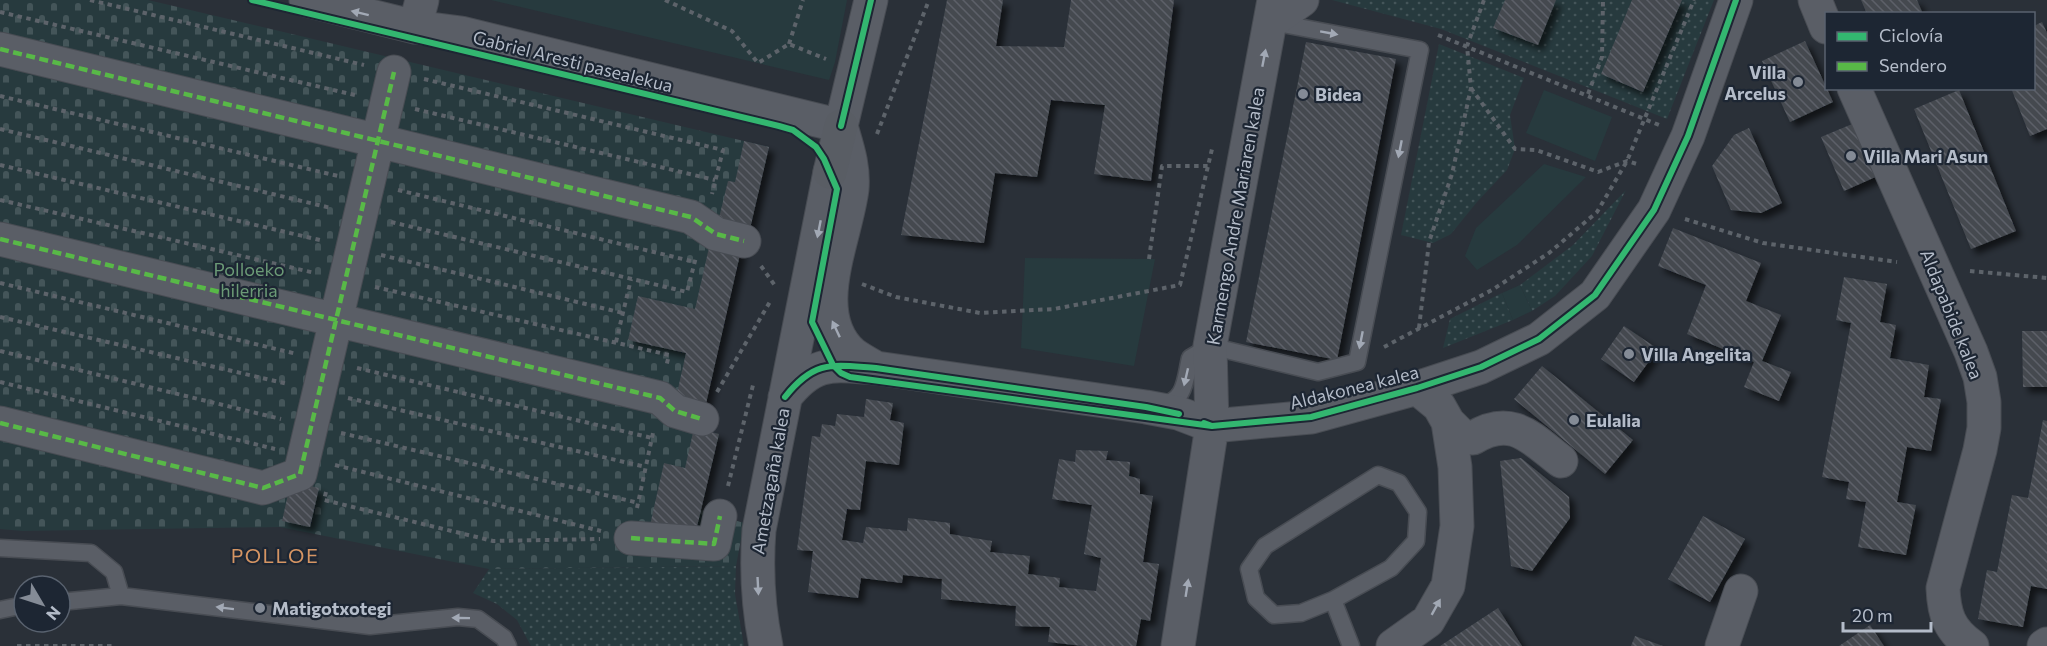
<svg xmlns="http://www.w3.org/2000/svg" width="2047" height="646" font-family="Commissioner,sans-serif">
<defs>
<pattern id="grass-dots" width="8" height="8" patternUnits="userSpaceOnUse" patternTransform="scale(1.5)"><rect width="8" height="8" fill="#273a3e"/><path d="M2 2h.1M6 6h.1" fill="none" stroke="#445559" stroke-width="1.8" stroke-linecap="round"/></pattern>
<pattern id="cemetery-stones" width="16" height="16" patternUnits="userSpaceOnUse" patternTransform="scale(1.5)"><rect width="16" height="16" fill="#273a3e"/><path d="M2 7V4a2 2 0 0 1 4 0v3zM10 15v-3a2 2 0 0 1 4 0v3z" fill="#445559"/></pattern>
<pattern id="building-back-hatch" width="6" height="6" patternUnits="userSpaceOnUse" patternTransform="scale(1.5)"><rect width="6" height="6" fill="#444950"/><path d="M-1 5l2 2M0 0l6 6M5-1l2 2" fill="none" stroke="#5d6168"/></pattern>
<filter id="shadow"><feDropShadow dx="5.5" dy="5.5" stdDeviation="3" flood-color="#0009"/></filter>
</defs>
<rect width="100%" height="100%" fill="#2a3038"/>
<!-- grass -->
<path fill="url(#grass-dots)" d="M1332 0H1714L1667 119 1441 29Z
M1439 44 1524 78 1510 115 1515 149 1507 170 1477 202 1451 234 1433 243 1401 235Z
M1626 190 1592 256 1555 296 1532 311 1520 285 1573 245Z
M1502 293 1513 320 1443 348 1450 319Z
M736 566 735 594 744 646H531L517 620 497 604 473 593 489 569Z"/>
<!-- cemetery -->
<path fill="url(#cemetery-stones)" d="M0 0H148L769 147 749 233 745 232 700 429 719 434 701 510 744 523 736 566 489 569 280 527 23 531 0 529Z"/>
<!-- park -->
<path fill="#273a3e" d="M491 0H847L835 62 829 80Z
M1544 90 1612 117 1595 161 1526 133Z
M1544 164 1586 177 1517 245 1477 270 1465 256 1476 228Z
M1025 258 1155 259 1134 366 1021 348Z
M1520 285 1532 311 1513 320 1502 293Z"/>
<!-- building -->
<path fill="url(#building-back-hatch)" filter="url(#shadow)" d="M947 0H1003L996 46 1064 47 1071 0H1174L1151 181 1094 174 1105 105 1051 100 1037 177 995 173 984 243 901 235Z
M1505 0H1556L1538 45 1493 28Z
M1632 0H1682L1643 92 1601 74Z
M1861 0H1917L1923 14H1867Z
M2042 22 2047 33V129L2030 136 2011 88H2034V26Z
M1805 41 1833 102 1790 122 1762 61Z
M1306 42 1396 59 1337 360 1246 342Z
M1959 90 2016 231 1971 249 1914 109Z
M1857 122 1880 175 1844 191 1821 137Z
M1749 128 1782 203 1761 213 1731 210 1712 166 1734 135Z
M744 141 769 147 749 233 717 226 728 181 735 182Z
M1673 228 1761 263 1746 301 1781 315 1762 361 1791 372 1779 401 1744 387 1754 362 1687 334 1706 285 1658 266Z
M710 243 741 250 705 408 675 402 686 353 628 340 638 296 695 309Z
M1844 277 1887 284 1880 322 1896 325 1890 358 1929 365 1924 397 1941 399 1931 451 1907 447 1897 502 1916 505 1906 555 1858 547 1866 502 1846 499 1849 482 1822 477 1851 323 1836 320Z
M1624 326 1658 349 1634 382 1601 359Z
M2022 331H2047V387H2023Z
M1542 366 1633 440 1605 474 1514 399Z
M866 399 893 403 890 420 904 423 899 465 866 461 860 510 847 509 842 540 863 543 866 527 907 531 908 518 950 523V534L992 541 990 552 1030 556 1028 574 1060 578 1059 587 1096 591 1101 558 1084 554 1092 505 1052 499 1059 459 1075 462 1076 450 1108 451 1106 460 1130 462 1129 476 1140 479V494L1153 496 1143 562 1159 564 1150 621 1141 619 1136 646H1083L1048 642 1050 627 1015 626 1016 606 941 599 942 579 903 575 902 583 861 578 858 598 808 592 813 551 797 550 812 436 820 437 822 424 835 426 837 414 864 417Z
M2043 420 2047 421V589L2031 586 2023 627 1978 619 1987 570 1997 572 2012 495 2028 498Z
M694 428 719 434 695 535 650 525 664 463 685 468Z
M1521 458 1569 497 1570 518 1532 571 1511 566 1500 461Z
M291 481 319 488 310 527 282 521Z
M1703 516 1745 539 1710 602 1668 579Z
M1498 608 1522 646H1440Z
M1870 625 1884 646H1839Z
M1635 636 1663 646H1631Z"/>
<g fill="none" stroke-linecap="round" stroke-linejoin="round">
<!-- lane casing -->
<g stroke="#484c53" stroke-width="19">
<path id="lane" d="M1160 405C1186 402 1185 379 1190 358L1210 346 1318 372 1357 362 1420 50 1272 22
M1378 475 1399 483 1418 512 1416 541 1391 568 1333 600 1301 613 1274 615 1256 598 1249 569 1265 546Z
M0 548 91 553 114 572 121 596
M1333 600 1351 646
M60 602 121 596 370 626 458 617 478 619 504 638 508 646
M0 610 24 605"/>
</g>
<!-- street casing -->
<g stroke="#484c53" stroke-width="35">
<path id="street" d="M306 0 415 27 461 33 841 126
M1815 0 1826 27
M1271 22 1302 0
M415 27 422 0
M0 49 691 217 716 234 744 241
M1854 88 1971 352 1980 377 1984 402V428L1980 450 1943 588C1944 614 1949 630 1972 646
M841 126C847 147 854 166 852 189 846 239 807 314 853 354 860 359 869 364 876 368
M841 126 871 0
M0 239 660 398 675 411 702 419
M785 397C815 359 833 365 876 368L1146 407 1178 413 1212 426 1311 417 1417 388 1481 367 1539 339 1595 295 1654 210 1688 136 1736 0
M1448 422 1462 436 1473 438C1512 414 1531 438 1561 461
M0 423 263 488 300 474 394 72
M631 538 714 544 720 516
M766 646C758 607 756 570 759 530L830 172
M1178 646 1212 426 1210 346 1274 0
M1393 646 1428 621 1448 586 1457 526 1455 467 1448 422 1439 406 1417 388
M1722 646 1741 591
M2044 646 2047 644"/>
</g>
<!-- secondary casing -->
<g stroke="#484c53" stroke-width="35">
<path id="secondary" d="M830 172 841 126"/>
</g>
<!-- path -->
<path stroke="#5d636a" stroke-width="4" stroke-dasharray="4.5 4.5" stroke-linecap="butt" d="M90 0 364 65
M665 0 732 31 758 63 789 44 826 59
M0 12 359 96
M1438 35 1659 125
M789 44 803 0
M424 79 723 150 712 194
M1471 88 1515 149 1536 150 1598 172 1627 161 1640 165
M1588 94 1602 57 1603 0
M0 96 338 176
M415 109 715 180
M0 129 331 208
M877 134 929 0
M0 165 324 241
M398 190 695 262
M0 200 315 273
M1685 219 1763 243 1897 262
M391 222 687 292 696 257
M381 255 623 313
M1149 259 1162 166H1208
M761 266 776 287
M1970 271 2047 278
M0 283 297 354
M862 284 896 297 980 313 1054 309 1180 285 1212 149
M375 287 669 355 666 367
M0 317 288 384
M1419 328 1429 242 1452 174 1471 88 1467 46 1484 0
M616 342 631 279
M1384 347 1492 290 1549 253 1597 212 1627 161 1694 0
M0 351 281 419
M357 368 652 438
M0 382 275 449
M717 392 771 300
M348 398 646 467
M341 433 639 503
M335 465 601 531
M728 486 753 385
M326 492 324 500 493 541 600 539
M637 508 653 433
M17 646H113"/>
<!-- lane -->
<use href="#lane" stroke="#5a5e66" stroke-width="16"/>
<!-- street -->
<use href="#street" stroke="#5a5e66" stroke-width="33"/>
<!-- secondary -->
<use href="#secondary" stroke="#595d64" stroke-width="33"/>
<!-- quiet -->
<path stroke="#58b947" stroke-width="4.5" stroke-dasharray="9 4.5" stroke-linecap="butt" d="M0 49 691 217 716 234 744 241
M0 239 660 398 675 411 702 419
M0 423 263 488 300 474 394 72
M631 538 714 544 720 516"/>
<!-- cycleway casing -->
<g stroke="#1d2633" stroke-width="10">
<path id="cycleway" d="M252 0 779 126 793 130 816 147 824 159 837 189 812 322 833 365 841 373 850 377 1212 426
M841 126 871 0
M785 397C815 359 833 365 876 368L1146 407 1179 414
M1204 423 1212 426 1311 417 1417 388 1481 367 1539 339 1595 295 1654 210 1688 136 1736 0"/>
</g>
<!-- cycleway -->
<use href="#cycleway" stroke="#33b770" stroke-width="6"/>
</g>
<!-- one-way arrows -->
<defs><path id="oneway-solid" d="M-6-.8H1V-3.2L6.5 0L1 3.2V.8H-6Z" transform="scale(1.5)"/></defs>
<g fill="#a2a9b5">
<use href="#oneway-solid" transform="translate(360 13) rotate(-166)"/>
<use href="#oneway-solid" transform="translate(1329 33) rotate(10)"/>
<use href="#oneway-solid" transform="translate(1264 58) rotate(-79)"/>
<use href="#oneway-solid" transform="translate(1400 149) rotate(101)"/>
<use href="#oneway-solid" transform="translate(819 229) rotate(101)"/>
<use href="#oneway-solid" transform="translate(836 329) rotate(-115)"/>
<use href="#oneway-solid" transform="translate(1361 340) rotate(101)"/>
<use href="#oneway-solid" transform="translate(1186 377) rotate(103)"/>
<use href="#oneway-solid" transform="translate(758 586) rotate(87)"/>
<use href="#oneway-solid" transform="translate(1187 588) rotate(-81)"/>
<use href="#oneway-solid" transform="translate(1436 607) rotate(-61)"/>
<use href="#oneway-solid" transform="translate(225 608) rotate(-173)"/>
<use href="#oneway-solid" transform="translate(461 618) rotate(-179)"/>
</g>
<!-- markers -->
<g fill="#848b96" stroke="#1d2633" stroke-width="2">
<circle cx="1798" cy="82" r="6"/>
<circle cx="1303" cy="94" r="6"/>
<circle cx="1851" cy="156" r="6"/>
<circle cx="1629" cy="354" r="6"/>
<circle cx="1574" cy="420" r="6"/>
<circle cx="260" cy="608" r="6"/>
</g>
<g text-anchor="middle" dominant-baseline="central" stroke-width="4.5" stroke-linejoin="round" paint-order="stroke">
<!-- street labels -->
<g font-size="18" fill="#b4bcc9" stroke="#1d2633">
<text transform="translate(573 61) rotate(14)">Gabriel Aresti pasealekua</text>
<text transform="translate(1235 216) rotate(-80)">Karmengo Andre Mariaren kalea</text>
<text transform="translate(1952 314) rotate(68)">Aldapabide kalea</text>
<text transform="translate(1354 387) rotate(-14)">Aldakonea kalea</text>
<text transform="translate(770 481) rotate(-80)">Ametzagaña kalea</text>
</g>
<!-- poi labels -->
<g font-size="18" font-weight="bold" fill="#b4bcc9" stroke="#1d2633" text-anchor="start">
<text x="1786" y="72" text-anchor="end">Villa<tspan x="1786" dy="21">Arcelus</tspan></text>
<text x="1315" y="94">Bidea</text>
<text x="1863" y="156">Villa Mari Asun</text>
<text x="1641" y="354">Villa Angelita</text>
<text x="1586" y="420">Eulalia</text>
<text x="272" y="608">Matigotxotegi</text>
</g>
<!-- park labels -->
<g font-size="18" fill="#6b9a76" stroke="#1d2633">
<text x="249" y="269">Polloeko<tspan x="249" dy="21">hilerria</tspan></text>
</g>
<!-- neighbourhood labels -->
<g font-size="20" letter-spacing="1.5" fill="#d59563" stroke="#1d2633">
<text x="275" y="555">POLLOE</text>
</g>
</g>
<!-- legend -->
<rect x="1825" y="12" width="210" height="78" fill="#1d2633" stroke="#59626f" stroke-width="1.5"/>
<rect x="1837" y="32" width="30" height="9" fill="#33b770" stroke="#59626f" stroke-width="1.5"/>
<text x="1879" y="42" font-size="18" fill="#b4bcc9">Ciclovía</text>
<rect x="1837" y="62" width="30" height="9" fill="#58b947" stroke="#59626f" stroke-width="1.5"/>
<text x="1879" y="72" font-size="18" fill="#b4bcc9">Sendero</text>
<!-- north arrow -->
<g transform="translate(42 604) rotate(129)"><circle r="28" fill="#1d2633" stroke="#59626f" stroke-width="1.5"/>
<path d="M0-4.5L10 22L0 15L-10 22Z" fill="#848b96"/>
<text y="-9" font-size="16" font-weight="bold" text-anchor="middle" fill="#b4bcc9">N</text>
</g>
<!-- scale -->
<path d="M1843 622v9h88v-9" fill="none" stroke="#b4bcc9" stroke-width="3"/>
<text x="1852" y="622" font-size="18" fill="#b4bcc9" stroke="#1d2633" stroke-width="4.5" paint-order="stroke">20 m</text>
</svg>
